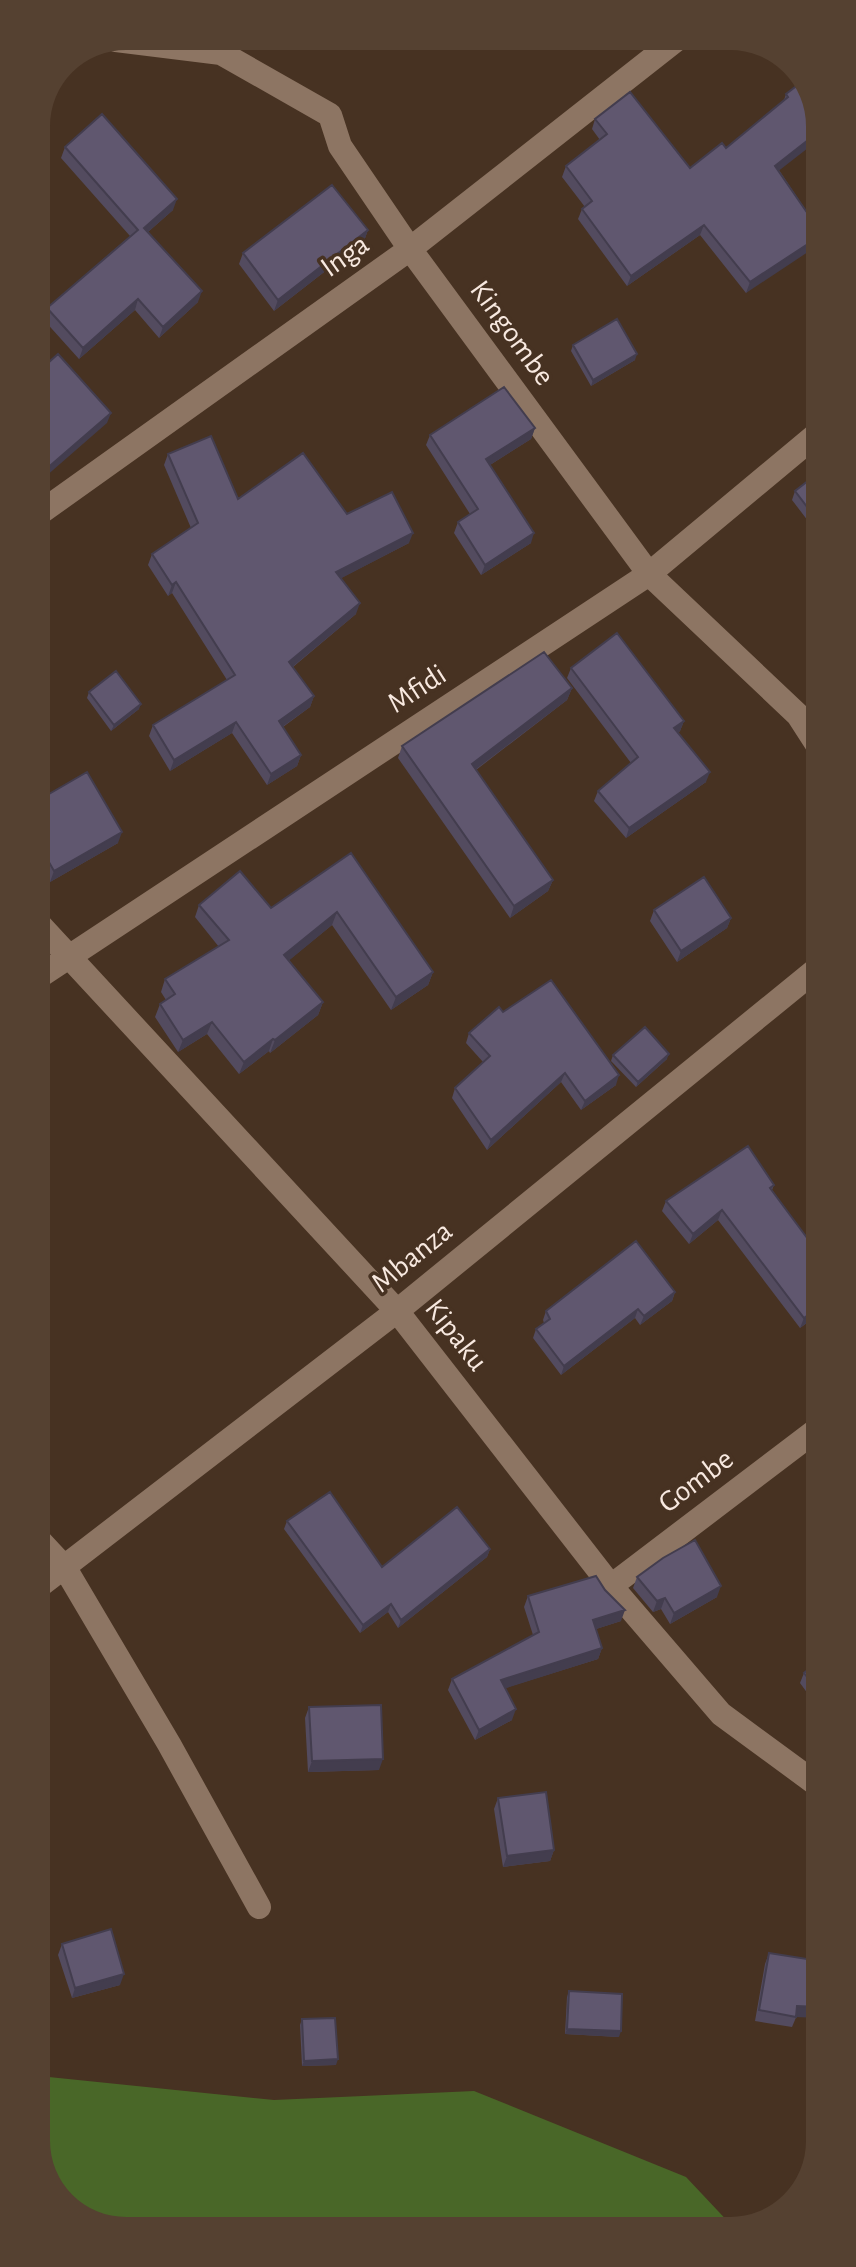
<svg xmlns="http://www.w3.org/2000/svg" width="856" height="2267" font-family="'Alegreya Sans',sans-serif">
<rect width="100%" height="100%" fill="#473222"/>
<!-- green -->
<path fill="#496728" d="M39 2076 274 2100 474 2091 686 2177 734 2228 119 2231 71 2212 39 2165Z"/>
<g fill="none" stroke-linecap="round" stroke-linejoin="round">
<!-- street -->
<path stroke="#8d7563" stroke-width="24" d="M116 40 221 53 330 115 340 146 410 249 649 574 798 715 818 746
M37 515 410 249 681 36
M37 922 397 1311 611 1586 721 1714 819 1786
M37 978 649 574 817 434
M38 1539 65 1568 169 1744 259 1907
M611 1586 819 1428
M38 1587 397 1311 818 968"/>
</g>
<!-- wall -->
<path fill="#534b5f" d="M803 81 779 170 817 227 746 293 700 235 627 286 578 219 582 209 585 207 562 177 566 166 600 140 592 129 595 119 690 168 726 148 784 100 786 94Z
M65 147 173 210 148 232 198 302 159 338 135 310 79 359 43 319 47 308 130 236 61 158Z
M368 230 364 241 274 311 239 264 243 253Z
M573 345 635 360 591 386 571 351Z
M535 428 531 439 490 465 531 543 481 575 454 533 458 522 470 514 426 445 430 435Z
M168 454 238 499 347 514 409 543 341 578 356 614 293 667 314 696 310 707 283 727 301 755 297 766 267 785 232 733 170 771 149 736 153 725 227 680 172 593 168 596 148 565 152 554 191 528 164 465Z
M817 474 818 534 792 500 795 491Z
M571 668 684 721 680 731 678 733 706 782 626 838 594 801 598 791 631 763 567 678Z
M572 688 567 700 476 770 553 880 548 891 510 918 398 758 402 746Z
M89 692 139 709 111 731 87 698Z
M37 801 118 843 50 882 37 859Z
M351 853 433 972 428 985 391 1010 332 925 289 960 323 1002 318 1015 270 1053 269 1051 239 1074 207 1034 178 1052 155 1017 160 1004 166 1000 161 992 165 979 219 947 195 917 199 905 271 908Z
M654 910 731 918 727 928 677 962 650 921Z
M503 1012 616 1085 581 1110 561 1082 487 1150 452 1098 455 1088 483 1062 466 1043 469 1033Z
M613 1055 667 1059 636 1087 611 1061Z
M818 1111V1144L807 1124 810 1116Z
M774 1185 772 1190 819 1254V1314L800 1328 718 1220 689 1244 662 1211 666 1201Z
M675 1292 672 1301 640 1325 635 1318 561 1375 533 1338 536 1329 544 1323 543 1320 546 1311Z
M287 1521 382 1567 490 1549 487 1557 398 1628 388 1612 360 1633 284 1529Z
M637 1577 717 1597 670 1624 661 1609 653 1612 633 1588Z
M528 1596 621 1621 596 1629 602 1648 598 1659 505 1688 512 1720 475 1740 448 1690 452 1679 533 1635 524 1607Z
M819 1661V1709L800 1683 804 1673Z
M309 1707 379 1770 308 1772 305 1718Z
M498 1798 554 1850 550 1861 503 1867 494 1809Z
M62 1944 120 1985 72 1998 58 1955Z
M769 1953 820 1961 792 2027 755 2021 765 1964Z
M569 1991 619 2037 565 2034 567 1997Z
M302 2019 336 2065 302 2066 300 2025Z"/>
<!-- shaded-wall -->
<path fill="#433d4e" d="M817 133V141L772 176 775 166Z
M177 199 173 210 140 239 144 228Z
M704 225 700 235 627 286 631 276Z
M368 230 364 241 274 311 278 300Z
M817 238V246L746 293 750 282Z
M202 291 198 302 159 338 163 327Z
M138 299 135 310 79 359 83 348Z
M637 354 635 360 591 386 593 380Z
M111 413 107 423 37 484V477Z
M535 428 531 439 482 470 486 459Z
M413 533 409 543 332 583 336 572Z
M534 533 531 543 481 575 485 565Z
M176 582 172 593 168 596 172 585Z
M360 603 356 614 285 673 289 662Z
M572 688 567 700 467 776 472 764Z
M314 696 310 707 275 732 279 721Z
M141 704 139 709 111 731 114 725Z
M684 721 680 731 670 738 674 728Z
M236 722 232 733 170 771 174 760Z
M301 755 297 766 267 785 271 774Z
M710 772 706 782 626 838 629 828Z
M122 832 118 843 50 882 54 871Z
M553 880 548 891 510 918 514 906Z
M337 912 332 925 280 968 284 955Z
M731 918 727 928 677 962 681 951Z
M433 972 428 985 391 1010 396 997Z
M323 1002 318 1015 270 1053 275 1040Z
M212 1022 207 1034 178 1052 183 1040Z
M273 1039 269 1051 239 1074 244 1062Z
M669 1054 667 1059 636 1087 638 1082Z
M565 1073 561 1082 487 1150 491 1140Z
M619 1075 616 1085 581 1110 585 1101Z
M722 1210 718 1220 689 1244 693 1234Z
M675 1292 672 1301 640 1325 644 1316Z
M819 1307V1314L800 1328 804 1318Z
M638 1309 635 1318 561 1375 564 1366Z
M490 1549 487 1557 398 1628 401 1620Z
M721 1586 717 1597 670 1624 674 1613Z
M665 1598 661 1609 653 1612 657 1601Z
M391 1604 388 1612 360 1633 363 1625Z
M625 1610 621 1621 590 1631 593 1620Z
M602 1648 598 1659 497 1691 501 1680Z
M516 1709 512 1720 475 1740 479 1730Z
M383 1759 379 1770 308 1772 312 1761Z
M554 1850 550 1861 503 1867 507 1856Z
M124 1974 120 1985 72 1998 75 1988Z
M797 2006 820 2007V2018L795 2017Z
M567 2029 621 2031 619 2037 565 2034Z
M338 2059 336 2065 302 2066 304 2061Z"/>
<!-- building -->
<path fill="#60576f" stroke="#433d4e" stroke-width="2" d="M803 81 817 102V133L775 166 817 227V238L750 282 704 225 631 276 582 209 592 201 566 166 607 134 595 119 630 92 690 168 722 143 726 148 788 97 786 94Z
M102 114 177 199 144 228 202 291 163 327 138 299 83 348 47 308 138 230 65 147Z
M332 185 368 230 278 300 243 253Z
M617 319 637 354 593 380 573 345Z
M58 354 111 413 37 477V373Z
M504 387 535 428 486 459 534 533 485 565 458 522 478 509 430 435Z
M211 436 238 499 303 453 347 514 392 492 413 533 336 572 360 603 289 662 314 696 279 721 301 755 271 774 236 722 174 760 153 725 235 675 176 582 172 585 152 554 198 523 168 454Z
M817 474V520L795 491Z
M617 633 684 721 674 728 710 772 629 828 598 791 638 757 571 668Z
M544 652 572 688 472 764 553 880 514 906 402 746Z
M116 671 141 704 114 725 89 692Z
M87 772 122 832 54 871 37 841V801Z
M351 853 433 972 396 997 337 912 284 955 323 1002 275 1040 273 1039 244 1062 212 1022 183 1040 160 1004 175 994 165 979 229 940 199 905 240 871 271 908Z
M704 877 731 918 681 951 654 910Z
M551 980 619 1075 585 1101 565 1073 491 1140 455 1088 490 1056 469 1033 499 1007 503 1012Z
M645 1027 669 1054 638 1082 613 1055Z
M818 1111V1131L810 1116Z
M748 1146 774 1185 770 1188 819 1254V1307L804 1318 722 1210 693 1234 666 1201Z
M636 1241 675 1292 644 1316 638 1309 564 1366 536 1329 550 1319 546 1311Z
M330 1492 382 1567 457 1507 490 1549 401 1620 391 1604 363 1625 287 1521Z
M695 1540 721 1586 674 1613 665 1598 657 1601 637 1577 663 1558Z
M596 1576 605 1590 625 1610 593 1620 602 1648 501 1680 516 1709 479 1730 452 1679 539 1632 528 1596Z
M819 1661V1692L804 1673Z
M381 1705 383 1759 312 1761 309 1707Z
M546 1792 554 1850 507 1856 498 1798Z
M111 1929 124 1974 75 1988 62 1944Z
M769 1953 820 1961V2007L797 2006 796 2017 759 2010Z
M569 1991 622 1994 621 2031 567 2029Z
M335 2018 338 2059 304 2061 302 2019Z"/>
<g text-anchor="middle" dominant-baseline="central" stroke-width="7" stroke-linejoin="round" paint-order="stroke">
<!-- street labels -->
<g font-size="30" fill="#f8e9e0" stroke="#473222">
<text transform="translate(345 256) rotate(-35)">Inga</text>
<text transform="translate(512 333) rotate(54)">Kingombe</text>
<text transform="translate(417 689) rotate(-33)">Mfidi</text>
<text transform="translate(412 1257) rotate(-39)">Mbanza</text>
<text transform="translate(456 1335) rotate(52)">Kipaku</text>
<text transform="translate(696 1481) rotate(-37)">Gombe</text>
</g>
</g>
<!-- crop -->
<path d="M0 0H856V2267H0ZM126 50H730A76 76 0 0 1 806 126V2141A76 76 0 0 1 730 2217H126A76 76 0 0 1 50 2141V126A76 76 0 0 1 126 50Z" fill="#554131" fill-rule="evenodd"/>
</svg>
